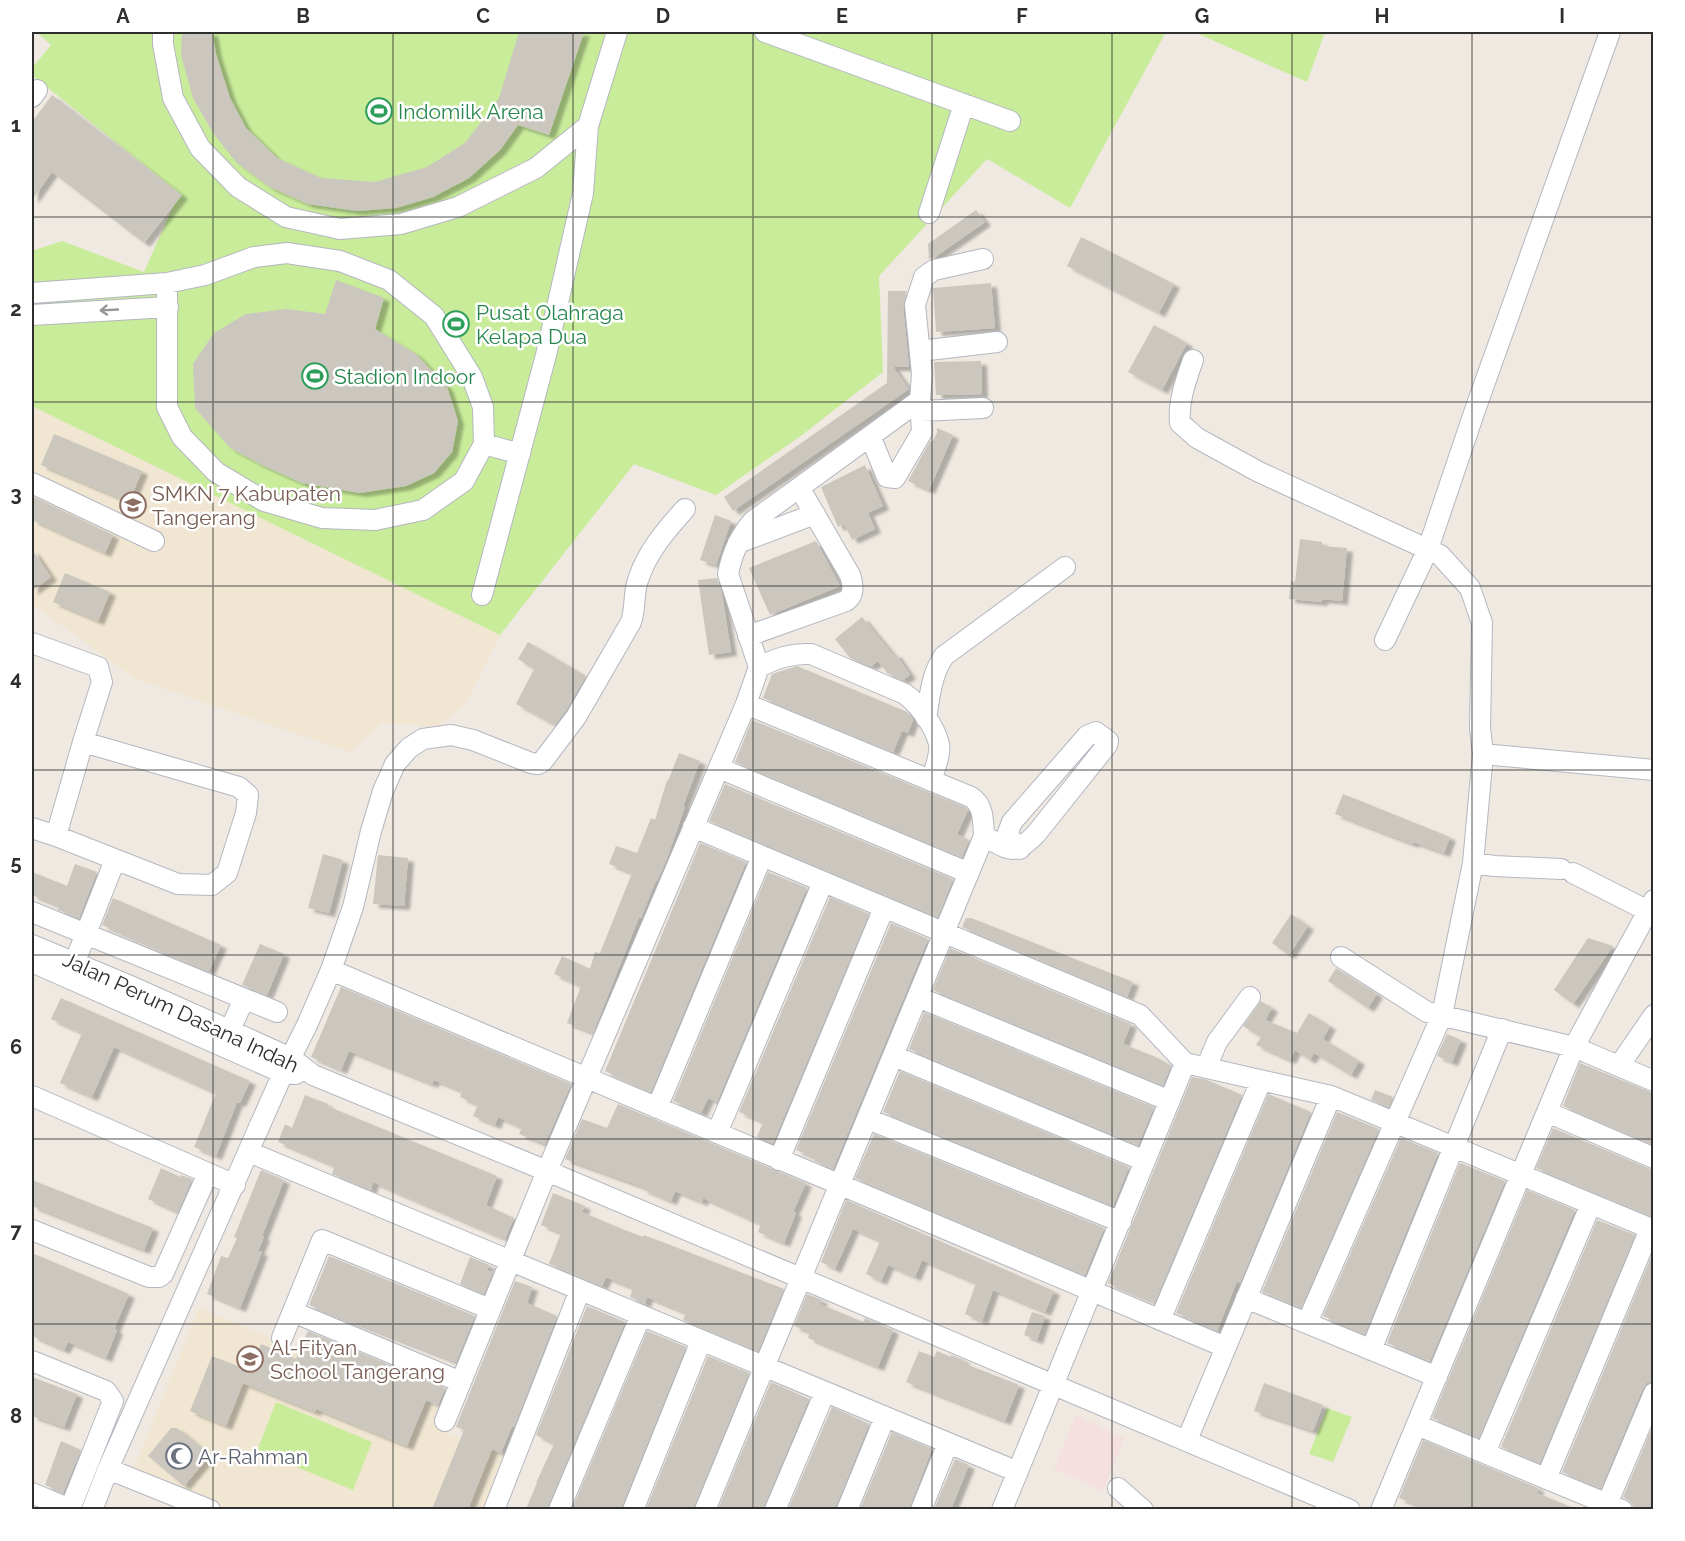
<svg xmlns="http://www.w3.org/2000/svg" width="1685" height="1541" font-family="Raleway,sans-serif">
<defs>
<filter id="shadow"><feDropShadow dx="6" dy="4" stdDeviation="1.5" flood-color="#0004"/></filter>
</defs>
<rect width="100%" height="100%" fill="#efe9e1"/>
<!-- education -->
<path fill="#f0e6d1" d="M32 406 500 635 467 702 439 727 382 723 350 752 136 679 32 604Z
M199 1308 445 1410 438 1429 508 1457 487 1510 225 1509 132 1473Z"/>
<!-- medical -->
<path fill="#f5dfe0" d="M1076 1415 1124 1439 1103 1491 1054 1469Z"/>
<!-- pitch -->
<path fill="#c9ec9a" d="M42 32H1166L1070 208 987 159 879 276 883 372 802 435 716 495 634 464 500 635 32 406V251L62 241 144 272 179 193 32 75V68L51 45 39 34Z
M1194 32H1325L1307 82Z
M276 1402 372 1442 353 1490 257 1451Z
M1327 1408 1352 1417 1333 1462 1309 1454Z"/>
<!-- building -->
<path fill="#cbc7bf" filter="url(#shadow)" d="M182 32H212L216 54 230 98 246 128 277 158 321 178 375 182 427 167 465 143 499 98 519 32H584L549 135 518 125 500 150 469 178 433 197 396 208 357 211 308 204 270 187 237 163 213 133 193 98 181 55Z
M52 95 182 195 144 243 52 172 32 200V122Z
M976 210 985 222 935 257 929 259 928 244Z
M1081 237 1174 284 1159 313 1067 266Z
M336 280 384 298 375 329 416 354 447 387 458 421 452 452 434 473 406 486 360 493 302 483 262 465 230 448 195 408 193 364 214 333 246 314 287 309 325 314Z
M991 283 995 328 936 332 933 288Z
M888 291H907L903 306 909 367H893L909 389 733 511 724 497 887 383Z
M1154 325 1187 343 1162 390 1128 372Z
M981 361 982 394 936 395 934 362Z
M937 428 953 435 929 490 908 481 930 441 932 442 937 433Z
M54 434 142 471 129 502 41 465Z
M865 465 883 506 868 513 875 529 852 540 844 524 838 527 821 487Z
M32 496 113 535 105 553 32 520Z
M715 515 731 521 716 565 700 560Z
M1300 539 1322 542V546L1347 548 1342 601 1322 599V602L1289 599 1291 581 1295 582Z
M816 541 840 586 770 615 749 568Z
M32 549 51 577 32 591Z
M65 573 110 592 98 621 53 602Z
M717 578 722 594 731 652 709 655 698 580Z
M862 617 893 655 895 653 910 675 903 680 887 673 878 661 871 666 850 658 835 639Z
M528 642 586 676 566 710 555 725 516 704 534 669 518 659Z
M797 666 907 712 913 720 908 733 902 731 893 752 763 698 772 674Z
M752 720 965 807 968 810 957 834 969 840 962 857 735 762Z
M679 753 700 761 683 806H685L668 856 657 881 656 880 641 918 639 917 593 1033 567 1023 581 986 554 974 562 956 590 969 595 952 600 953 632 873 609 864 616 846 637 853 651 818 655 820 667 780 668 781Z
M725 784 953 879 938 917 709 821Z
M1343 794 1450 837 1444 853 1414 842 1413 844 1335 814Z
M700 843 746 862 651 1092 605 1071Z
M323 854 343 860 329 913 308 908Z
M378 855 408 858 404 906 373 904Z
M75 864 97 872 79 918 58 910 59 906 32 895V872L67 886Z
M768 872 807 888 717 1102 708 1098 701 1113 673 1101Z
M830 897 869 914 773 1143 757 1137 763 1122 739 1112Z
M113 898 221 945 209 971 102 925Z
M1291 914 1308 926 1289 955 1272 943Z
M966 918H971L1133 982 1127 997 962 927Z
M891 923 928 939 833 1169 814 1161 816 1158 796 1150Z
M1588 938 1613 946 1573 1004 1554 990Z
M260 944 284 954 267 995 242 985Z
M950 948 1131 1024 1123 1044 1158 1058 1171 1066 1163 1085 933 990Z
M1336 968 1377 994 1368 1008 1328 981Z
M341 987 571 1084 545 1144 519 1134 522 1128 498 1117 495 1125 473 1116 478 1105 460 1097 462 1091 434 1080 432 1084 349 1051 341 1070 311 1057Z
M61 998 250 1081 240 1103 237 1102 216 1156 194 1147 216 1093 114 1047 92 1097 60 1083 82 1033 51 1019Z
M1261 1001 1272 1008 1265 1020 1297 1033 1309 1013 1330 1026 1323 1039 1359 1061 1351 1075 1314 1053 1310 1060 1295 1050 1290 1060 1256 1045 1261 1037 1243 1026Z
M924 1012 1154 1107 1138 1145 909 1049Z
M1447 1034 1461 1040 1452 1062 1437 1056Z
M1580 1063 1653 1093V1145L1563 1106Z
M900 1071 1129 1167 1113 1206 883 1112Z
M1192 1077 1207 1080 1242 1095 1155 1302 1108 1283Z
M1375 1090 1393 1097 1389 1107 1371 1100Z
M1268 1094 1311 1112 1240 1283 1237 1281 1217 1331 1176 1313Z
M305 1095 328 1104 327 1106 497 1176 486 1205 514 1218 505 1239 373 1182 371 1190 332 1174 335 1166 278 1142 285 1124 292 1128Z
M618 1104 806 1183 793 1212 796 1213 784 1243 758 1232 761 1224 703 1198 702 1202 675 1191 671 1201 642 1189 643 1187 565 1159 582 1119 607 1128Z
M1337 1112 1379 1129 1301 1308 1262 1292Z
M1553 1128 1653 1170V1217L1536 1168Z
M874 1134 1104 1228 1085 1275 855 1178Z
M1401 1138 1438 1153 1365 1334 1323 1316Z
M1460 1163 1505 1181 1430 1361 1387 1343Z
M161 1168 180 1177 181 1175 192 1179 178 1212 148 1199Z
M261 1170 284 1180 262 1236 264 1237 258 1251 262 1252 240 1308 207 1294 221 1256 228 1258 237 1238 234 1237Z
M32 1180 153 1228 144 1250 32 1206Z
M1527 1190 1575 1210 1479 1438 1432 1418Z
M553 1193 585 1206 582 1212 622 1229 643 1237 644 1235 784 1289 758 1351 683 1320 686 1313 647 1297 645 1304 630 1297 633 1288 606 1277 602 1286 549 1264 561 1233 541 1225Z
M846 1200 1054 1291 1045 1312 993 1290 982 1321 965 1314 976 1283 922 1260 915 1277 888 1265 881 1281 866 1274 880 1241 853 1229 835 1269 821 1262Z
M1597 1220 1635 1235 1540 1463 1501 1447Z
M1653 1252V1381L1647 1383 1643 1388 1601 1488 1562 1472Z
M32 1253 129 1294 114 1329 117 1330 106 1358 68 1342 64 1350 32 1336Z
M329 1256 475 1316 456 1362 309 1305Z
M470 1257 489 1265 487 1270 493 1272 484 1294 460 1284Z
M515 1281 532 1287 527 1303 557 1316 514 1427 512 1426 501 1453 492 1449 468 1509H432L464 1430 456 1427Z
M807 1294 822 1300 820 1304 863 1322 865 1318 893 1330 878 1367 808 1338 810 1332 794 1326Z
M587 1306 625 1322 547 1509H526L537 1483H536L554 1444 536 1435Z
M1032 1312 1045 1316 1037 1340 1024 1335Z
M308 1331 445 1388 438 1405 426 1400 407 1446 316 1409 315 1412 243 1383 226 1426 190 1411 212 1356 250 1371 261 1344 296 1359Z
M647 1331 686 1347 621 1509H572Z
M919 1351 934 1357 937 1351 951 1357V1355L964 1360 963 1363 1019 1385 1005 1421 906 1382Z
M708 1356 749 1373 693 1509H646Z
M32 1377 77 1394 64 1427 32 1416Z
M771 1382 809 1399 763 1509H718Z
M1264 1383 1323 1405 1313 1431 1254 1411Z
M832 1407 869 1424 835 1509H788Z
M1653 1425V1509H1634L1631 1502 1623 1497Z
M171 1428H177L210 1455 184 1486 148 1456Z
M892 1432 932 1449 909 1509H860Z
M1423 1440 1538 1488 1537 1493 1576 1509H1427L1399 1498Z
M61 1441 81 1450 63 1493 45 1485Z
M955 1459 969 1465 964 1477 951 1509H934Z"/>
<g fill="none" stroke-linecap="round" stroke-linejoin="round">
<!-- minor casing -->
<g stroke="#b4b7c1" stroke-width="22">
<path id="minor" d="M163 32V44L173 98 200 148 238 187 286 217 340 229 401 224 458 207 536 168 588 126 617 32
M765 32 1010 121
M32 97 37 90
M929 213 964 104
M32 293 167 283 205 275 254 257 287 253 340 261 389 280 434 316 472 377 483 407 484 444 464 481 423 510 375 520 322 518 264 501 216 472 182 437 167 407V283
M32 315 168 307
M920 351 997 342
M1193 360C1186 380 1178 401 1180 423L1197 438 1259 472 1440 555 1470 588 1482 623 1480 728 1483 754
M921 411 983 408
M871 438 887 477 895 478 922 432 920 400
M484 444 520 454
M32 483 154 541
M738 543 815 514
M482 595 546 355 583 193 588 126
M748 636 846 601C855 595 853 584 850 575L800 489
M1385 640 1428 549 1475 410 1610 32
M32 643 98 667 102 682 83 742
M759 667C777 658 792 653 811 654L905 694C919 704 935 727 939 744 941 754 934 771 931 781
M926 718C930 696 931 675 944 656L1065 567
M83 742 239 787 248 795 246 813 227 873 212 885 178 884 56 836Z
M719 768 969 873
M693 827 1140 1015 1185 1063 1331 1096 1654 1230
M32 828 56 836
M984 836C1010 850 1013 857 1036 834L1107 745 1108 741 1096 732 1087 736 1012 822 1007 835 1020 849
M1473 863 1494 866 1561 869
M1573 873 1654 914
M32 912 277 1012
M32 945 135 988 291 1058 313 1075 547 1171 1350 1510
M1341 957 1427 1012 1574 1047 1654 1081
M32 962 283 1073 296 1074
M331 970 1225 1347
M70 974 115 860
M918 997 1170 1101
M224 1043 244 999
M894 1056 1145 1161
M1619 1066 1654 1015
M1206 1068 1217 1042 1250 997
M32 1096 235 1185
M657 1108 762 856
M1547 1112 1654 1158
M868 1119 1121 1222
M717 1133 823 882
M249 1152 1018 1472
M779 1160 884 908
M32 1230 149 1277H159L163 1274 208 1173
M1246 1298 1437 1377
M293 1312 461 1382
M1160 1320 1261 1081
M1307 1323 1442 1015 1473 863 1483 754 1654 770
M282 1338 322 1240 490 1309
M1371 1350 1502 1029
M32 1361 106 1391 113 1401 70 1509
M445 1421 547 1171 746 704 759 667 728 574C732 553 739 537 753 521L920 400 922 374 915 305 924 277 934 270 983 259
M1417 1425 1622 1510
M1187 1440 1331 1096
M1485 1453 1591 1204
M108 1469 210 1510
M1546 1479 1650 1229
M1118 1488 1143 1510
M32 1493 72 1510
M1607 1504 1654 1393
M92 1510 108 1469 283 1073 307 1025 331 970 353 907 371 831 383 791 395 764 409 748 423 739 451 735 473 740 531 763 538 764 542 762 576 717 631 622C636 608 633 594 638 580 647 552 666 530 685 509
M494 1510 580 1290
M559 1510 641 1315
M633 1510 701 1341
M705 1510 984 836C983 821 984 805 971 797L746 704
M775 1510 825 1392
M847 1510 885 1417
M921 1510 948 1443
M1002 1510 1185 1063
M1381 1510 1574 1047 1654 900"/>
</g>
<!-- minor -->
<use href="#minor" stroke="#fff" stroke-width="20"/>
</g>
<!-- one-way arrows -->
<defs><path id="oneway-shaft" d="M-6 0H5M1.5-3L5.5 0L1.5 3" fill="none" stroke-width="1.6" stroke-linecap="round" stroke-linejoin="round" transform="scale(1.5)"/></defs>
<use stroke="#969696" href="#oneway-shaft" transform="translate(109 310) rotate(177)"/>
<!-- grid -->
<path fill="none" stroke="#2e2e2e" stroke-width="1.5" stroke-opacity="0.55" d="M213 32V1510M393 32V1510M573 32V1510M753 32V1510M932 32V1510M1112 32V1510M1292 32V1510M1472 32V1510M32 217H1654M32 402H1654M32 586H1654M32 770H1654M32 955H1654M32 1139H1654M32 1324H1654"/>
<!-- icons -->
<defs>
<g id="stadium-ring" transform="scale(1.35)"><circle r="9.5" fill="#fff" stroke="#2e9e5b" stroke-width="1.5"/><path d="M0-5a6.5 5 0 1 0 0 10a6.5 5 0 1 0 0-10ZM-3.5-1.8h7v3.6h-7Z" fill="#2e9e5b"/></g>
<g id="school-ring" transform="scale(1.35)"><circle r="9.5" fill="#fff" stroke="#8d6e63" stroke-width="1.5"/><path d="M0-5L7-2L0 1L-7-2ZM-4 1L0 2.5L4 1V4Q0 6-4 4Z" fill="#8d6e63"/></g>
<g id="mosque-ring" transform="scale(1.35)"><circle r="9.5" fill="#fff" stroke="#6b7280" stroke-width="1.5"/><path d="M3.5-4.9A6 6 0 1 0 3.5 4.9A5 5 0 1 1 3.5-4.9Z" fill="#6b7280"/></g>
</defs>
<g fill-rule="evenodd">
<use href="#stadium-ring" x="379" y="111"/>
<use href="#stadium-ring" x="456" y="324"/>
<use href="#stadium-ring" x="315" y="376"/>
<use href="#school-ring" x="133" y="505"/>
<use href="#school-ring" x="250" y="1359"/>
<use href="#mosque-ring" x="179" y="1456"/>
</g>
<g text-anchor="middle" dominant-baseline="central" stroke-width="5" stroke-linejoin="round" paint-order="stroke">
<!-- leisure labels -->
<g font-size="21" fill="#27864d" stroke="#fff" text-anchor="start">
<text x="398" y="111">Indomilk Arena</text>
<text x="476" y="312">Pusat Olahraga<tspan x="476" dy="24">Kelapa Dua</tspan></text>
<text x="334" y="376">Stadion Indoor</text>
</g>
<!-- education labels -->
<g font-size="21" fill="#785e54" stroke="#fff" text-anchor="start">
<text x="152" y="493">SMKN 7 Kabupaten<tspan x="152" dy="24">Tangerang</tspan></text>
<text x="270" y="1347">Al-Fityan<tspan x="270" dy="24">School Tangerang</tspan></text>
</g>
<!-- street labels -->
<g font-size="21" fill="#2e2e2e" stroke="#fff">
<text transform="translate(181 1012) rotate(25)">Jalan Perum Dasana Indah</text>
</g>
<!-- worship labels -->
<g font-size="21" fill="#5b616d" stroke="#fff" text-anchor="start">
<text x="198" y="1456">Ar-Rahman</text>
</g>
</g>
<!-- border -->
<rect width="1685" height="1541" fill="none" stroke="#ffffff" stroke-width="66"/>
<rect x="33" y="33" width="1619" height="1475" fill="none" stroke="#2e2e2e" stroke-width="2"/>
<g font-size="20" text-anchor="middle" font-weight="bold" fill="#2e2e2e">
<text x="123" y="23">A</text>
<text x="303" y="23">B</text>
<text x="483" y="23">C</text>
<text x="663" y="23">D</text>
<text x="842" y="23">E</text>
<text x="1022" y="23">F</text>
<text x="1202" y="23">G</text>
<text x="1382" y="23">H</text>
<text x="1562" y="23">I</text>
<text x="16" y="132">1</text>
<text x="16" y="316">2</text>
<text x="16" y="501">3</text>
<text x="16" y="685">4</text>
<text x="16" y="870">5</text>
<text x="16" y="1054">6</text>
<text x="16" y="1238">7</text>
<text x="16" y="1423">8</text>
</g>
</svg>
